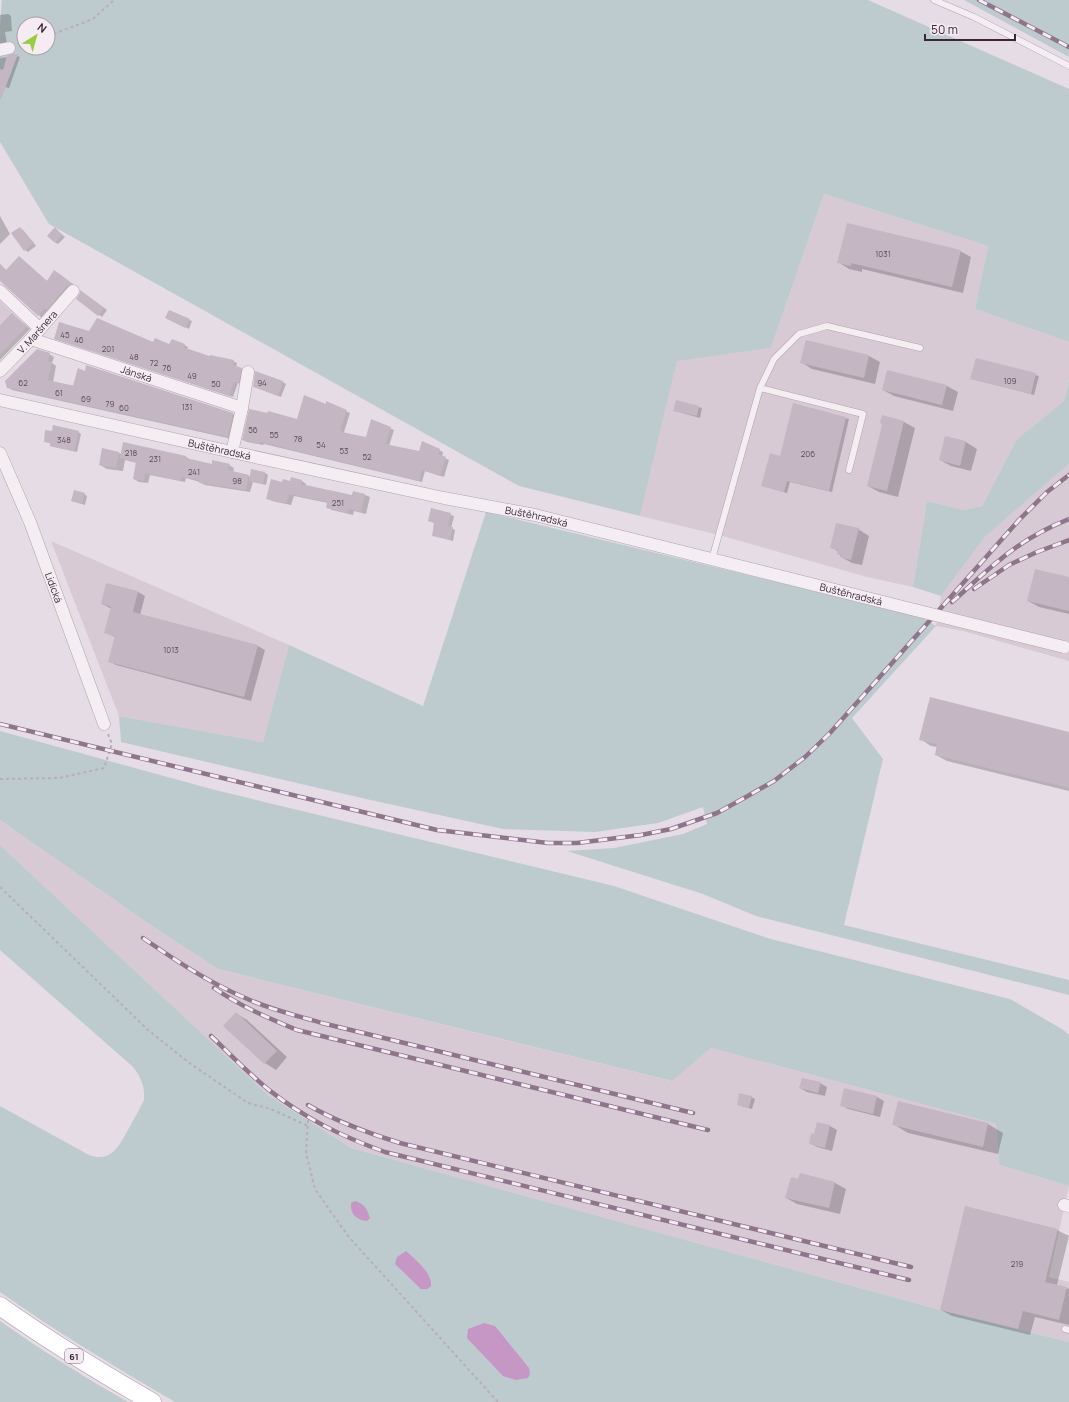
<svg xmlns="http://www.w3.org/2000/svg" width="1069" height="1402" font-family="Manrope,sans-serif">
<rect width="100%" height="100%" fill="#e6dce5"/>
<!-- built -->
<path fill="#d7cad5" d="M824 194 988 246 975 309 1069 342V380L1064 401 1017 439 982 506 964 510 927 501 913 587 867 577 719 535 640 516 677 360 771 348Z
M0 301 27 327 0 355Z
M1069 464V661L963 631 936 626 941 596 985 537Z
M51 541 289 645 263 742 119 716Z
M0 820 149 924 218 969 671 1081 711 1048 996 1124 999 1165 1069 1186 1049 1277 1069 1282V1342L940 1310 351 1148 268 1095 0 845Z"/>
<!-- green -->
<path fill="#bdcbcf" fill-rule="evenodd" d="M2 0H868L1069 89V342L975 309 988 246 824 194 771 348 677 361 640 516 519 486 49 224 0 142V26ZM24 24H48V48H24Z
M964 0H1069V57Z
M1069 380V464L985 537 941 596 913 587 927 501 964 510 982 506 1017 439 1064 401Z
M486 512 921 617 936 626 852 718 883 759 844 925 1069 980V995L756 916 703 894 567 851 614 848 683 834 707 824 703 807 658 823 595 832 503 829 366 799 121 742 119 716 263 742 289 645 423 706Z
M0 731 215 790 614 886 771 939 1010 999 1062 1029 1069 1035V1186L999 1165 996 1124 711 1048 672 1081 218 969 149 924 0 820Z
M0 845 268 1095 351 1148 940 1310 1069 1342V1402H175C115 1367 57 1332 0 1292V1106L89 1155C112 1163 119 1146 129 1128 134 1119 139 1110 144 1100 145 1087 141 1076 132 1066L0 950Z
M0 1321C41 1350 84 1377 128 1402H0Z"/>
<!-- water -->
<path fill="#c696c5" d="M355 1201C365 1204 367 1209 370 1218L367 1221C356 1220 350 1214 351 1203Z
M406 1251C414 1258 433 1274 431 1286L427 1289H421L395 1264 397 1257Z
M484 1323 495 1326 529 1368 530 1374 528 1378 516 1380 503 1376 467 1338 468 1329Z"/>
<!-- shadow -->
<path fill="#0003" d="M8 14 11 16 12 31 5 32 7 43 0 45V15Z
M17 56 20 57 9 88 0 86V58Z
M0 216 10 234 0 244Z
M20 228 23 230 36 246 28 252 25 250Z
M58 231 65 237 58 244 55 242Z
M960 251 971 257 963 293 862 269V272L849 269 838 262Z
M22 260 47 281 58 273 75 286 42 318 0 278V264L7 271Z
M81 291 107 310 102 317 77 299Z
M12 314 30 329 0 360V327Z
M169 319 189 320 192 321 189 329Z
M90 332 154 343 170 345H184L188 347 187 349 210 358 233 361 237 363 236 367 245 371 242 384 238 383 233 397 59 340Z
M806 341 869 356 880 362 875 384 812 369 801 362Z
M49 354 54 357 52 363 56 366 53 382 233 414 237 417 232 439 12 390 8 387Z
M976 359 1039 376 1034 395 972 379Z
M888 371 947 386 958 392 953 411 894 396 883 390Z
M283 382 286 384 281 397 258 388Z
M677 401 702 408 700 418 675 411Z
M327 403 350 413 344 432 345 433 366 438 372 420 394 430 389 446 420 453 422 442 443 452 442 457 449 460 444 477 425 471 422 482 264 444 263 445 247 442 243 440 297 420 326 405Z
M794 405 849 419 832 492 790 482 787 493 763 486 781 457Z
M882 416 904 422 915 428 898 497 879 492 868 486 883 424Z
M78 432 81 434 77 452 54 447 51 446V444L45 441Z
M945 437 966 442 977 449 971 471 951 466 940 460Z
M103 449 122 454 186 457 191 460 212 465H229L234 468 233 472 251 477 265 473 268 475 266 485 253 482 250 492 205 485 200 482 186 478 185 482 150 475 148 483 139 482 134 479 137 463 125 460 123 471 107 469 100 465Z
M302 481 306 484V486L352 497 353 492 365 495 370 497 366 514 354 511 353 515 332 510 327 507 328 503 294 496 291 505 272 501 267 498 283 483Z
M84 494 87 496 85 505 72 501Z
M432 509 454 516 451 528 455 530 453 541 433 535 435 523 429 521Z
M858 529 869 536 862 565 852 563 841 557 839 554V552L831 547Z
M1069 578V614L1039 607 1028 601Z
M107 584 138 592 145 596 140 615 258 646 265 650 251 701 116 665 109 661 115 637 106 633 112 609 102 604Z
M1069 733V791L947 761 936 755 938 747 931 746 920 739Z
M237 1014 247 1020 287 1057 276 1070 265 1063 225 1026Z
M820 1083 827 1087 825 1096 807 1092 800 1088Z
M751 1097 755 1099 752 1109 741 1106Z
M877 1097 884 1101 880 1117 848 1109 841 1105Z
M899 1103 988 1124 1003 1133 998 1154 908 1133 893 1124Z
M818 1123 830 1126 837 1130 832 1151 817 1147 810 1143 815 1135Z
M801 1174 835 1183 846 1189 840 1214 797 1204 786 1198 799 1180Z
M1057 1230 1069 1236 1057 1285 1069 1289V1325L1035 1317 1030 1335 952 1316 941 1310Z"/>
<!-- building -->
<path fill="#c5b6c3" d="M12 54H18L1 99H0V69L3 70 7 56Z
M847 223 961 250 952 287 851 263V266L837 263Z
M20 227 34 243 24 251 11 233Z
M55 227 62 235 55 243 47 236Z
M19 256 47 281 54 270 73 284 67 286 47 310 45 308 38 316 0 281V264L6 270Z
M80 290 104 308 98 316 76 299 80 293Z
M169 310 190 319 185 328 165 318Z
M12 313 27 327 0 355V325Z
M97 318 153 342 155 338 169 344 172 339 185 344 183 347 209 356 210 355 234 360 233 365 242 368 239 383 234 382 229 396 54 339 59 322 89 331Z
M806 340 869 355 864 378 800 363Z
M37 349 50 353 48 361 52 362 48 380 73 386 78 368 85 371 86 365 233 413 228 437 7 388 5 381Z
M976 358 1036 373 1031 394 970 379Z
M887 370 947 385 942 405 882 390Z
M255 371 283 381 278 396 253 387Z
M304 395 326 404V401L347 410 340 430H342L341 432 366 437 371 419 391 427 385 444 419 451 422 441 440 449 438 454 446 457 440 476 422 470 419 481 260 442V444L242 440 249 409 267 413 268 411 297 419Z
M676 400 699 406 697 416 673 411Z
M793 403 846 417 829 491 787 481 784 492 761 486 770 453 780 456Z
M882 415 904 421 887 491 867 486 882 425 880 422Z
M53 425 79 431 74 451 50 446V443L44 442 45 430 52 431Z
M945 436 966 441 960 466 939 460Z
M123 442 186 456V458L212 464V460L230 464 228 470 249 475 246 490 199 483V480L181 477V481L145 473 144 481 133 479 136 462 120 458Z
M102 448 119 452 116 468 99 465Z
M251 469 265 472 263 484 249 481Z
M291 477 302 480 301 484 352 495 353 491 365 494 361 512 349 509 348 513 326 508 327 502 289 494 286 503 266 499 271 479 282 482 283 479 290 481Z
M74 490 85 493 82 504 71 501Z
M431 508 451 513 448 526 453 527 450 540 432 536 434 523 428 521Z
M836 523 859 528 851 560 840 557 841 555 837 554 838 550 830 548Z
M1035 569 1069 577V611L1027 601Z
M106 583 138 591 133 612 258 645 244 697 108 662 115 636 104 633 111 607 101 604Z
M930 697 1069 732V788L935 755 937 744 919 740Z
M236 1012 277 1051 264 1064 223 1026Z
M802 1078 821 1082 818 1093 799 1088Z
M844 1088 877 1096 873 1114 840 1106Z
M739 1093 752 1096 749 1108 737 1105Z
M898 1101 988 1123 983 1147 892 1125Z
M817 1122 830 1125 825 1148 809 1144 811 1133 814 1134Z
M800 1173 835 1182 829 1208 785 1198 791 1177 798 1179Z
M965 1206 1058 1229 1045 1282 1067 1287 1059 1320 1023 1311 1018 1329 940 1310Z"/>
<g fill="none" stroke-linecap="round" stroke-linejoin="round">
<!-- lane casing -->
<g stroke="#afa2ae" stroke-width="7">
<path id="lane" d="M934 0 974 17 1069 66
M760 388 863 414 849 470
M712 559 760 388 774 359 799 334 827 326 920 348
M1065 1329 1069 1330"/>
</g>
<!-- street casing -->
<g stroke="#afa2ae" stroke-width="13">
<g id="street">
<path d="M0 50 9 48"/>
<path d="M0 291 40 329"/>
<path id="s1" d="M31 339 242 408"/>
<path id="s2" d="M0 371 31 339 73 291"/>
<path id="s3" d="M0 400 232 452 444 498 535 515 911 609"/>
<path d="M232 452 242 408 248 372"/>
<path id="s4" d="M0 453 30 522 104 724"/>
<path d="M1064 1205 1069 1206"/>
</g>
</g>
<!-- primary casing -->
<g stroke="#b19baf" stroke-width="19">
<path id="primary" d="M0 1306C49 1341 100 1372 152 1402"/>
</g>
<!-- path -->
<path stroke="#b9aeb7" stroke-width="2" stroke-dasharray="3 3" stroke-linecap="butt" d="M48 36 93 19 114 0
M0 779 59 778 104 768 112 744 108 734
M0 887 148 1030 188 1062 248 1103 271 1109 308 1126
M308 1120 306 1153 315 1189 348 1236 498 1402"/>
<!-- lane -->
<use href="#lane" stroke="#f4eef3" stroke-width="6"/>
<!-- street -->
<use href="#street" stroke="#f4eef3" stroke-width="12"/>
<!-- primary -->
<use href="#primary" stroke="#fff" stroke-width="18"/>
<!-- rail casing -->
<g stroke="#8f758c" stroke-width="4.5">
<path id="rail" d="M979 0 1069 47
M974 589 1009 565 1037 552 1069 540
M952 602C967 589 981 575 996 563 1017 545 1043 529 1069 519
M0 724 437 830 548 843H577L641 835 671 829 717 813 746 797 774 781 805 757 830 733 1019 520 1047 492 1069 475
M143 938C175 960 208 982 243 997 268 1009 295 1015 322 1023L693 1113
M214 988C240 1006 268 1018 297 1030L708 1130
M211 1036C230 1054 249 1074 269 1090 306 1119 341 1136 385 1152L909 1280
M308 1105C337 1122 368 1133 400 1143L911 1267"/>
</g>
<!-- rail -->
<use href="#rail" stroke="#f4ebf3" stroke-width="3" stroke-dasharray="9" stroke-linecap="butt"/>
<!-- street-bridge casing -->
<g stroke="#afa2ae" stroke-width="13" stroke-linecap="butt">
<path id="street-bridge" d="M911 609 1064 647"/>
</g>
<!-- street-bridge -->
<use href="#street-bridge" stroke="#f4eef3" stroke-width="12"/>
</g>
<g text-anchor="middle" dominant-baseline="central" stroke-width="3" stroke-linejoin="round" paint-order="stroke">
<!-- number labels -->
<g font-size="8" fill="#5e4a5b">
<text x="883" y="253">1031</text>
<text x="65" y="334">45</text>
<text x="79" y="339">46</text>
<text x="108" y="348">201</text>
<text x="134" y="356">48</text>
<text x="154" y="362">72</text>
<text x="167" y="367">76</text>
<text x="192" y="375">49</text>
<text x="1010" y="380">109</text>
<text x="23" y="382">62</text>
<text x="262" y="382">94</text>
<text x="216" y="383">50</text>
<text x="59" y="392">61</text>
<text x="86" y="398">69</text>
<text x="110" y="403">79</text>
<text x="187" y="406">131</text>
<text x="124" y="407">60</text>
<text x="253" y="429">56</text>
<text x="274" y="434">55</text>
<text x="298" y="438">78</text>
<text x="64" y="439">348</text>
<text x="321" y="444">54</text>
<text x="344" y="450">53</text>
<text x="131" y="452">218</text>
<text x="808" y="453">206</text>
<text x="367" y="456">52</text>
<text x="155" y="458">231</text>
<text x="194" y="471">241</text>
<text x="237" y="480">98</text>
<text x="338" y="502">251</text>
<text x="171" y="649">1013</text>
<text x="1017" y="1263">219</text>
</g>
<!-- shield labels -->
<rect fill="#f4ebf3" stroke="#726170" stroke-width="1" x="65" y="1349" width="18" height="14" rx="3"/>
<g font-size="9" font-weight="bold" fill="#3b2638">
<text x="74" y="1356">61</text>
</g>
<!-- street labels -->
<g font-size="10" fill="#3b2638" stroke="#f4ebf3">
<text stroke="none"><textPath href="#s2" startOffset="54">V. Maršnera</textPath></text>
<text stroke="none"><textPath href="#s1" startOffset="111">Jánská</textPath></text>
<text stroke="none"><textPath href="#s3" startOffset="225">Buštěhradská</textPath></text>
<text stroke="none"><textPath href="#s3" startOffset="549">Buštěhradská</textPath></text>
<text stroke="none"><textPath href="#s4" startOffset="145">Lidická</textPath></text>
<text stroke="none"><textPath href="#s3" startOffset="873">Buštěhradská</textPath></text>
</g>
</g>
<!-- north arrow -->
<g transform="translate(36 36) rotate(37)"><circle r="19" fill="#f4ebf3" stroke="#aa9ca8"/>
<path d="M0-3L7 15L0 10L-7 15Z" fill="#9bcb41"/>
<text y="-6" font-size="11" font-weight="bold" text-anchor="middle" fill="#3b2638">N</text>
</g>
<!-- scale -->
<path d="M925 34v6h90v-6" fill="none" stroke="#3b2638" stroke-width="2"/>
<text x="931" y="34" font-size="12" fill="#3b2638" stroke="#f4ebf3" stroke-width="3" paint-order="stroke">50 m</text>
</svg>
